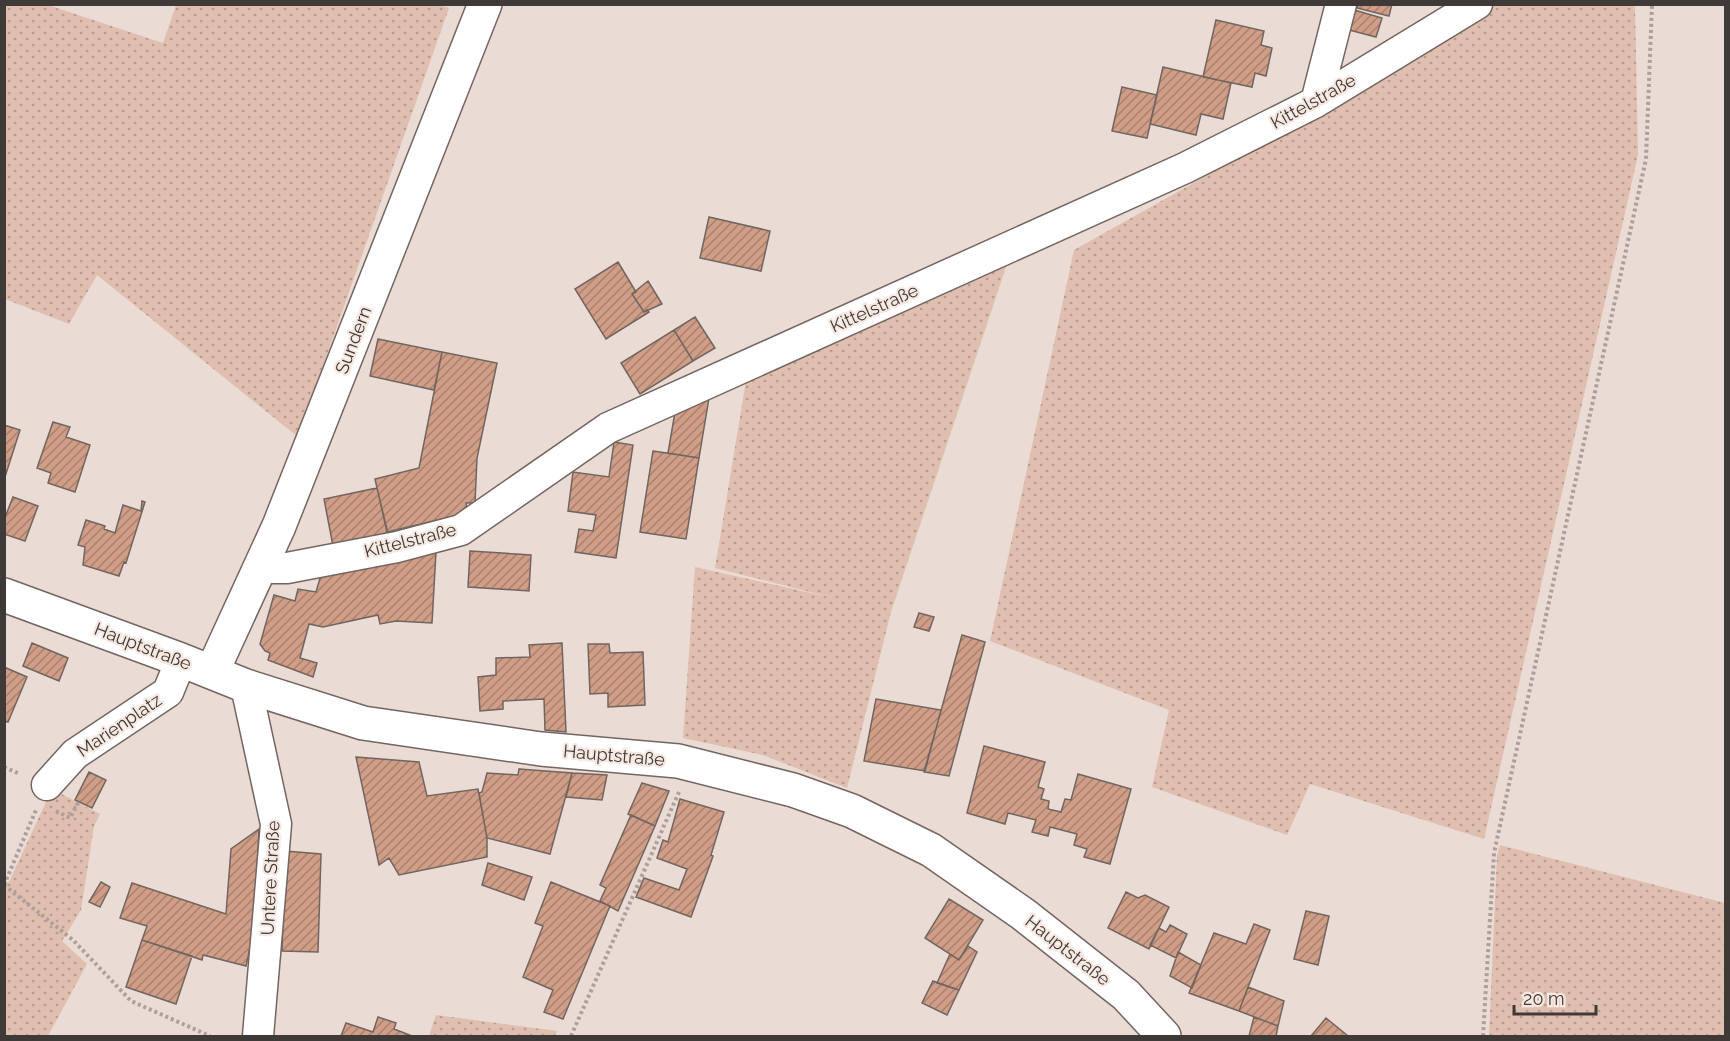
<svg xmlns="http://www.w3.org/2000/svg" width="1730" height="1041" font-family="Raleway,sans-serif">
<defs>
<pattern id="green-dots" width="8" height="8" patternUnits="userSpaceOnUse" patternTransform="scale(1.5)"><rect width="8" height="8" fill="#e0bfb0"/><path d="M2 2h.1M6 6h.1" fill="none" stroke="#b79c90" stroke-width="1.8" stroke-linecap="round"/></pattern>
<pattern id="building-hatch" width="6" height="6" patternUnits="userSpaceOnUse" patternTransform="scale(1.5)"><rect width="6" height="6" fill="#d09d87"/><path d="M-1 1l2-2M0 6l6-6M5 7l2-2" fill="none" stroke="#aa816f"/></pattern>
</defs>
<rect width="100%" height="100%" fill="#eadbd5"/>
<!-- green -->
<path fill="url(#green-dots)" d="M437 4 449 8 298 437 97 275 69 324 5 299 4 5H48L163 43 176 5Z
M1492 5H1635L1638 155 1484 839 1310 784 1287 835 1152 787 1169 710 990 641 1074 250 1329 107Z
M1008 261 891 612 847 788 763 755 683 738 695 567 834 598 715 568 746 381Z
M52 789 100 814 94 826 81 910 62 941 87 964 48 1036H5V882H9Z
M1500 845 1725 903V1036H1489L1497 855Z
M436 1015 557 1031 555 1036H429Z"/>
<!-- building -->
<path fill="url(#building-hatch)" stroke="#71655f" stroke-width="1.5" d="M1358 4H1392L1389 16 1357 8Z
M1354 10 1382 18 1376 37 1349 30Z
M1216 20 1264 31 1261 45 1272 48 1266 76 1255 73 1252 87 1203 77Z
M1163 67 1231 83 1223 119 1201 114 1196 135 1150 124Z
M1122 87 1157 95 1147 138 1112 131Z
M709 217 770 231 761 271 700 258Z
M618 262 636 292 632 294 644 312 647 310 649 312 606 339 575 289Z
M648 281 662 304 644 312 632 294Z
M695 317 715 348 693 361 674 330Z
M674 330 693 361 640 394 621 363Z
M378 339 442 352 434 390 370 376Z
M442 352 497 363 477 458 475 503H466L468 513 387 532 375 479 419 468Z
M709 398 699 458 668 453 675 412Z
M53 422 70 427 66 437 90 445 75 492 48 483 51 473 37 468Z
M4 425 20 430 4 480Z
M614 442 633 445 616 558 575 552 579 529 593 531 596 515 568 511 573 472 609 477Z
M653 451 699 458 686 539 640 532Z
M377 488 388 534 333 546 324 499Z
M13 497 38 506 25 541 4 534V520Z
M142 501 145 502 126 563 124 562 119 576 83 565 85 547 78 545 86 520 105 526 104 529 115 533 123 505 141 511Z
M470 551 531 555 529 591 468 587Z
M436 552 432 623 396 621 380 624 378 615 323 627 309 624 300 658 317 663 313 677 268 660 270 653 265 651 260 644 274 595 295 601 298 589 316 592 321 575Z
M919 613 934 617 929 631 914 627Z
M962 635 985 642 949 776 924 772Z
M32 643 68 658 59 681 23 666Z
M562 643 566 732 545 730 544 699 503 701V709L480 711 478 677 496 675V658L530 657 529 645Z
M588 644H609L610 653 643 652 645 705 608 707V693L590 694Z
M4 667 27 677 8 722 4 721Z
M876 699 941 710 925 771 864 761Z
M984 746 1045 762 1038 787 1044 789 1041 799 1049 801 1048 809 1061 812 1065 799 1071 800 1078 774 1131 789 1110 864 1084 857 1087 849 1074 845 1077 834 1050 827 1048 836 1032 832 1036 820 1008 813 1005 824 967 813Z
M356 757 419 762 427 796 478 789 487 838V857L399 875 389 858 379 865Z
M519 769 572 773 550 854 487 838 479 793 482 792 487 773 518 775Z
M89 772 106 780 92 808 75 800Z
M572 773 607 775 602 800 566 797Z
M642 783 669 791 655 826 628 814Z
M680 799 724 812 711 855 713 856 691 917 636 897 644 878 679 890 687 869 657 858 663 840 668 842Z
M631 815 655 826 618 911 600 901 606 888 600 885Z
M259 829 255 925 246 966 203 955 202 960 142 940 147 926 120 918 132 883 226 914 231 849Z
M285 851 321 854 318 952 282 951Z
M488 863 532 877 524 900 482 885Z
M101 882 110 887 100 907 89 902Z
M551 882 610 906 563 1019 544 1012 553 990 523 977 543 926 535 923Z
M1126 892 1138 898 1145 895 1169 907 1149 949 1108 928Z
M949 899 983 920 959 960 925 938Z
M1306 911 1329 916 1318 965 1294 959Z
M1254 924 1270 930 1239 1011 1189 993 1214 933 1246 944Z
M1170 925 1187 934 1176 958 1150 945 1159 928 1166 932Z
M142 940 192 956 176 1004 126 987Z
M968 946 977 952 959 990 937 983 950 954 959 960Z
M1178 952 1201 965 1192 988 1170 976Z
M933 981 959 990 947 1015 922 1003Z
M1248 987 1284 1001 1278 1026 1239 1011Z
M378 1017 396 1023 394 1029 412 1036H341L346 1023 373 1032Z
M1254 1017 1278 1026 1276 1036H1249Z
M1326 1018 1348 1036H1311Z"/>
<g fill="none" stroke-linecap="round" stroke-linejoin="round">
<!-- minor casing -->
<g stroke="#736661" stroke-width="33">
<path id="minor" d="M1316 102 1341 4
M260 568H287L397 547 461 530 608 428 1185 168 1316 102 1477 4
M246 686 276 824 258 1036
M47 785 75 754 168 692 181 660"/>
</g>
<!-- tertiary casing -->
<g stroke="#736661" stroke-width="36">
<path id="tertiary" d="M212 672 279 526 485 4"/>
</g>
<!-- secondary casing -->
<g stroke="#736661" stroke-width="36">
<path id="secondary" d="M4 595 181 660 246 686 363 723 541 749 678 761 793 790 852 811 931 850 1023 914 1126 995 1164 1036"/>
</g>
<!-- path -->
<path stroke="#aba09b" stroke-width="4" stroke-dasharray="3 3" stroke-linecap="butt" d="M4 767 20 774
M56 811 70 818 79 801
M4 885 73 940 131 1001 210 1036
M4 885 36 810
M571 1036 679 792
M1483 1036 1494 853 1646 159 1652 4"/>
<!-- minor -->
<use href="#minor" stroke="#fff" stroke-width="30"/>
<!-- tertiary -->
<use href="#tertiary" stroke="#fff" stroke-width="33"/>
<!-- secondary -->
<use href="#secondary" stroke="#fff" stroke-width="33"/>
</g>
<g text-anchor="middle" dominant-baseline="central" stroke-width="4.5" stroke-linejoin="round" paint-order="stroke">
<!-- street labels -->
<g font-size="18" fill="#3f3a37" stroke="#f7e8e2">
<text transform="translate(1313 101) rotate(-29)">Kittelstraße</text>
<text transform="translate(874 308) rotate(-24)">Kittelstraße</text>
<text transform="translate(353 340) rotate(-69)">Sundern</text>
<text transform="translate(410 540) rotate(-14)">Kittelstraße</text>
<text transform="translate(143 646) rotate(21)">Hauptstraße</text>
<text transform="translate(119 725) rotate(-34)">Marienplatz</text>
<text transform="translate(614 755) rotate(5)">Hauptstraße</text>
<text transform="translate(270 878) rotate(-87)">Untere Straße</text>
<text transform="translate(1068 950) rotate(38)">Hauptstraße</text>
</g>
</g>
<!-- border -->
<rect width="1730" height="1041" fill="none" stroke="#3f3a37" stroke-width="12"/>
<!-- scale -->
<path d="M1514 1005v9h82v-9" fill="none" stroke="#3f3a37" stroke-width="3"/>
<text x="1523" y="1005" font-size="18" fill="#3f3a37" stroke="#f7e8e2" stroke-width="4.5" paint-order="stroke">20 m</text>
</svg>
